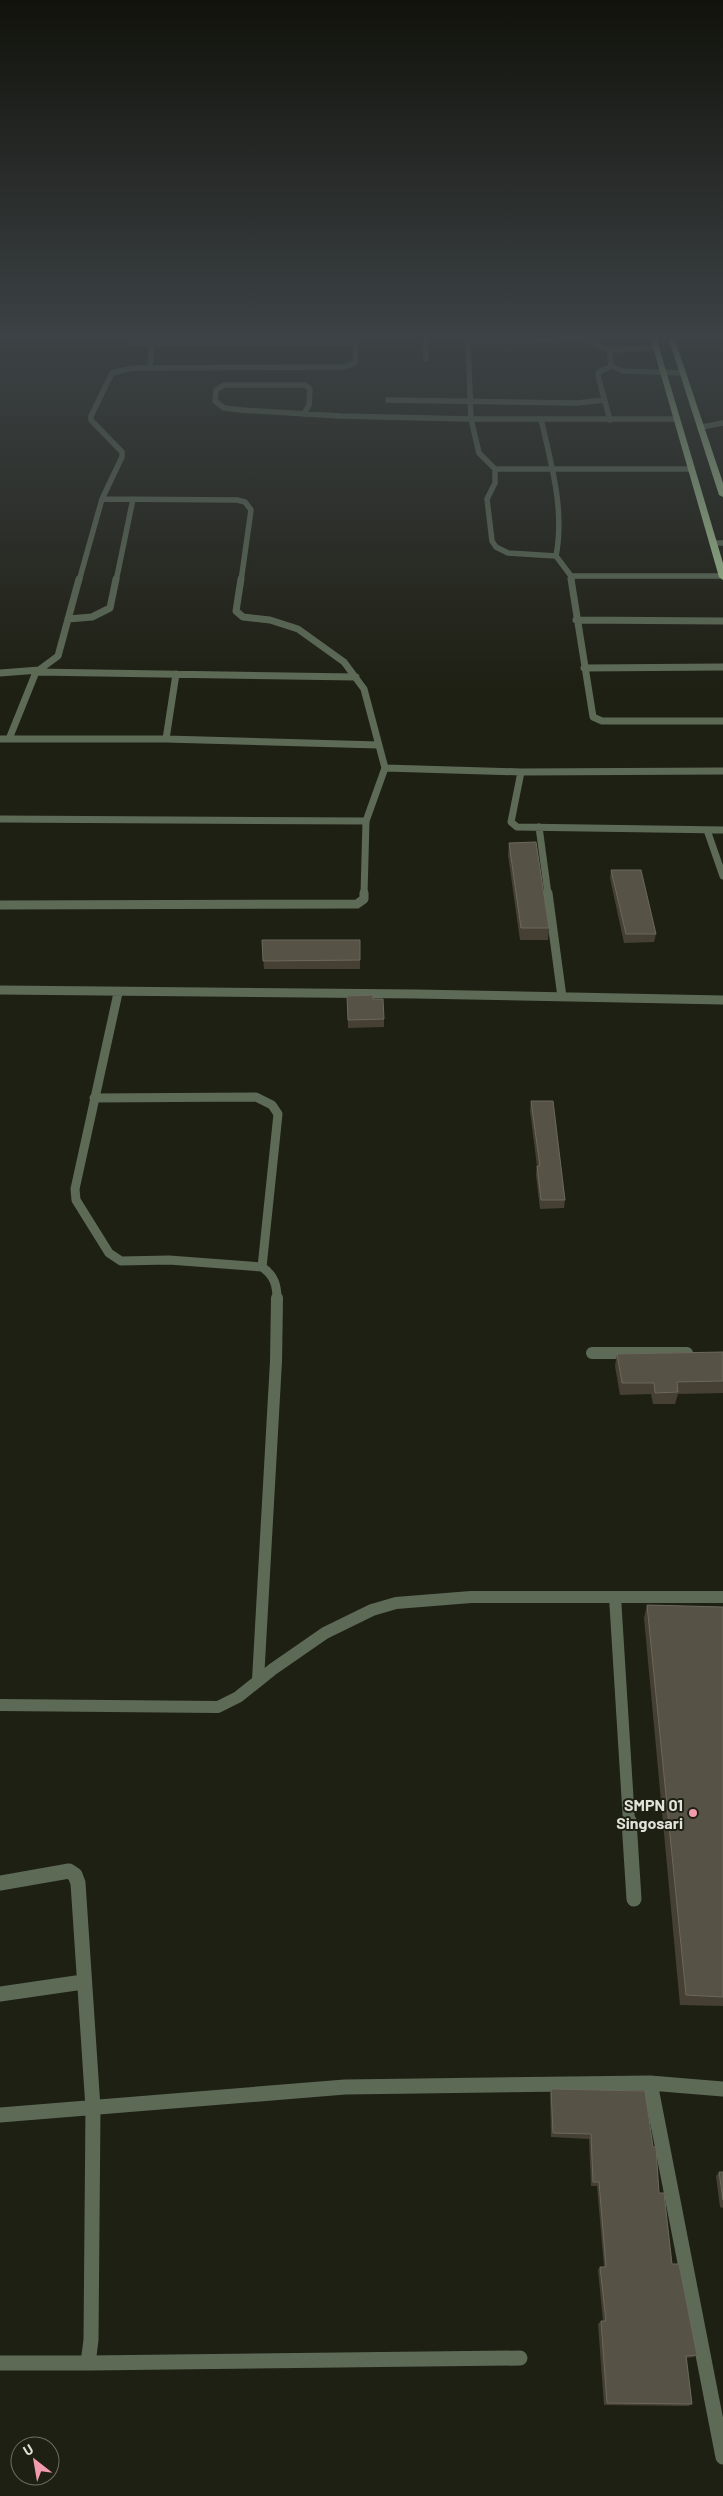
<svg xmlns="http://www.w3.org/2000/svg" width="723" height="2496" font-family="Barlow,sans-serif">
<rect width="100%" height="100%" fill="#1f2014"/>
<g fill="none" stroke-linecap="round" stroke-linejoin="round">
<!-- service-far2 -->
<path stroke="#5d6b56" stroke-width="5.5" d="M714 543H723"/>
<!-- service-far1 -->
<path stroke="#5d6b56" stroke-width="12" d="M615 1597 629 1822"/>
<!-- service -->
<path stroke="#5d6b56" stroke-width="15" d="M629 1821 634 1899"/>
<!-- minor-far4 -->
<path stroke="#5d6b56" stroke-width="5.5" d="M425 337 426 359
M131 343 356 342
M657 348 609 350 582 338 473 341 468 343 471 419H677
M609 350 611 366 599 372 598 376 610 420
M611 366 623 371 683 373
M150 368 152 343
M388 400 577 403 604 400
M304 414 309 405 310 389 305 385H224L216 390 215 401 224 408 241 410 340 416 471 419 479 453 495 469H690
M541 419C551 463 565 510 556 556
M702 427 723 423
M495 469V483L487 499 492 541 496 547 508 553 556 556 571 576
M102 499 122 457V452L91 420V416L112 373 132 368 344 367 355 363 356 337
M79 581 102 499 237 500 245 502 251 510 241 581
M116 581 133 499
M572 581 571 576H723"/>
<!-- minor-far3 -->
<path stroke="#5d6b56" stroke-width="7" d="M571 579 593 717 602 721H723
M68 619 92 617 110 608 116 579
M576 620 723 621
M584 668 723 667
M0 673 39 670 58 656 79 579
M0 739H166L378 745
M9 739 36 672 356 677
M166 739 176 674
M385 768 521 772 723 771
M521 772 511 822 517 827 723 830
M0 819 366 821 385 768 364 689 344 662 298 629 270 620 243 617 236 611 241 579
M539 827 548 894
M707 830 723 876
M364 894 366 821"/>
<!-- minor-far2 -->
<path stroke="#5d6b56" stroke-width="9" d="M548 893 562 997
M0 905 357 904 364 899V893
M0 990 416 994 723 1000
M118 993 75 1189 76 1200 109 1253 121 1261 169 1260 262 1267C274 1275 277 1285 277 1299
M94 1098 256 1097 272 1105 278 1114 262 1267"/>
<!-- minor-far1 -->
<path stroke="#5d6b56" stroke-width="12" d="M592 1353H687
M258 1680 276 1361 277 1298
M0 1705 218 1707 238 1697 273 1669 325 1633 372 1610 396 1603 471 1597H723"/>
<!-- minor -->
<path stroke="#5d6b56" stroke-width="15" d="M0 1883 69 1871 75 1875 78 1883 93 2108 91 2340 88 2363 520 2358
M0 1994 83 1982
M650 2083 723 2457
M0 2115 345 2087 650 2083 723 2089
M0 2363H88"/>
<!-- trunk -->
<path fill="#a8c896" fill-rule="evenodd" d="M650 337H656L723 563V580L719 577Z
M668 337H674L723 483V497L719 495Z"/>
</g>
<!-- wall -->
<path fill="#454033" d="M509 843 549 928 548 940H520L508 855Z
M611 870 656 934 654 942 624 943 610 878Z
M262 940 360 960V969H264Z
M347 996 373 999 384 1019V1027L348 1028Z
M531 1101 565 1200 564 1208 540 1209 536 1175 537 1166 530 1110Z
M723 1352V1393L678 1394 675 1404H653L651 1394 620 1395 615 1366 617 1354Z
M647 1605 723 1607V2006L680 2005 644 1618Z
M551 2089 659 2193 672 2264 697 2355 694 2357 687 2358 692 2404 688 2406 604 2405 598 2324 601 2321H603L598 2270 600 2267H604L597 2186H591L589 2139 551 2137 550 2094Z
M719 2172H723V2208L720 2207 716 2176Z"/>
<!-- building -->
<path fill="#565245" stroke="#6b685c" d="M536 842 549 928H521L509 843Z
M611 870H641L656 934H626Z
M262 940H360V960L263 961Z
M373 995V999H383L384 1019 348 1020 347 996Z
M531 1101H553L565 1200H541L537 1166H540Z
M723 1352V1381L677 1382 678 1392 655 1393 654 1383H622L617 1354Z
M647 1605 723 1607V1997L686 1995Z
M551 2089 645 2091 653 2147H656L659 2193H664L672 2264H679L697 2355 686 2356 692 2404 607 2403 601 2321H606L600 2267H606L599 2182H593L591 2134 553 2133Z
M719 2172H723V2200Z"/>
<!-- sky -->
<linearGradient id="sky" x2="0" y2="1"><stop stop-color="#11120b"/><stop offset="0.49" stop-color="#3c4245"/><stop offset="1" stop-color="#3c4245" stop-opacity="0"/></linearGradient>
<rect width="723" height="686" fill="url(#sky)"/>
<!-- markers -->
<circle fill="#f29aae" stroke="#1f2014" stroke-width="2" cx="693" cy="1813" r="5"/>
<g text-anchor="middle" dominant-baseline="central" stroke-width="4" stroke-linejoin="round" paint-order="stroke">
<!-- near-poi labels -->
<g font-size="16" font-weight="bold" fill="#e1e2d9" stroke="#1f2014" text-anchor="end">
<text x="683" y="1804">SMPN 01<tspan x="683" dy="18">Singosari</tspan></text>
</g>
</g>
<!-- north arrow -->
<g transform="translate(35 2461) rotate(329)"><circle r="24" fill="#1f2014" stroke="#6d6e63"/>
<path d="M0-4L9 19L0 12L-9 19Z" fill="#f29aae"/>
<text y="-8" font-size="14" font-weight="bold" text-anchor="middle" fill="#e1e2d9">U</text>
</g>
</svg>
